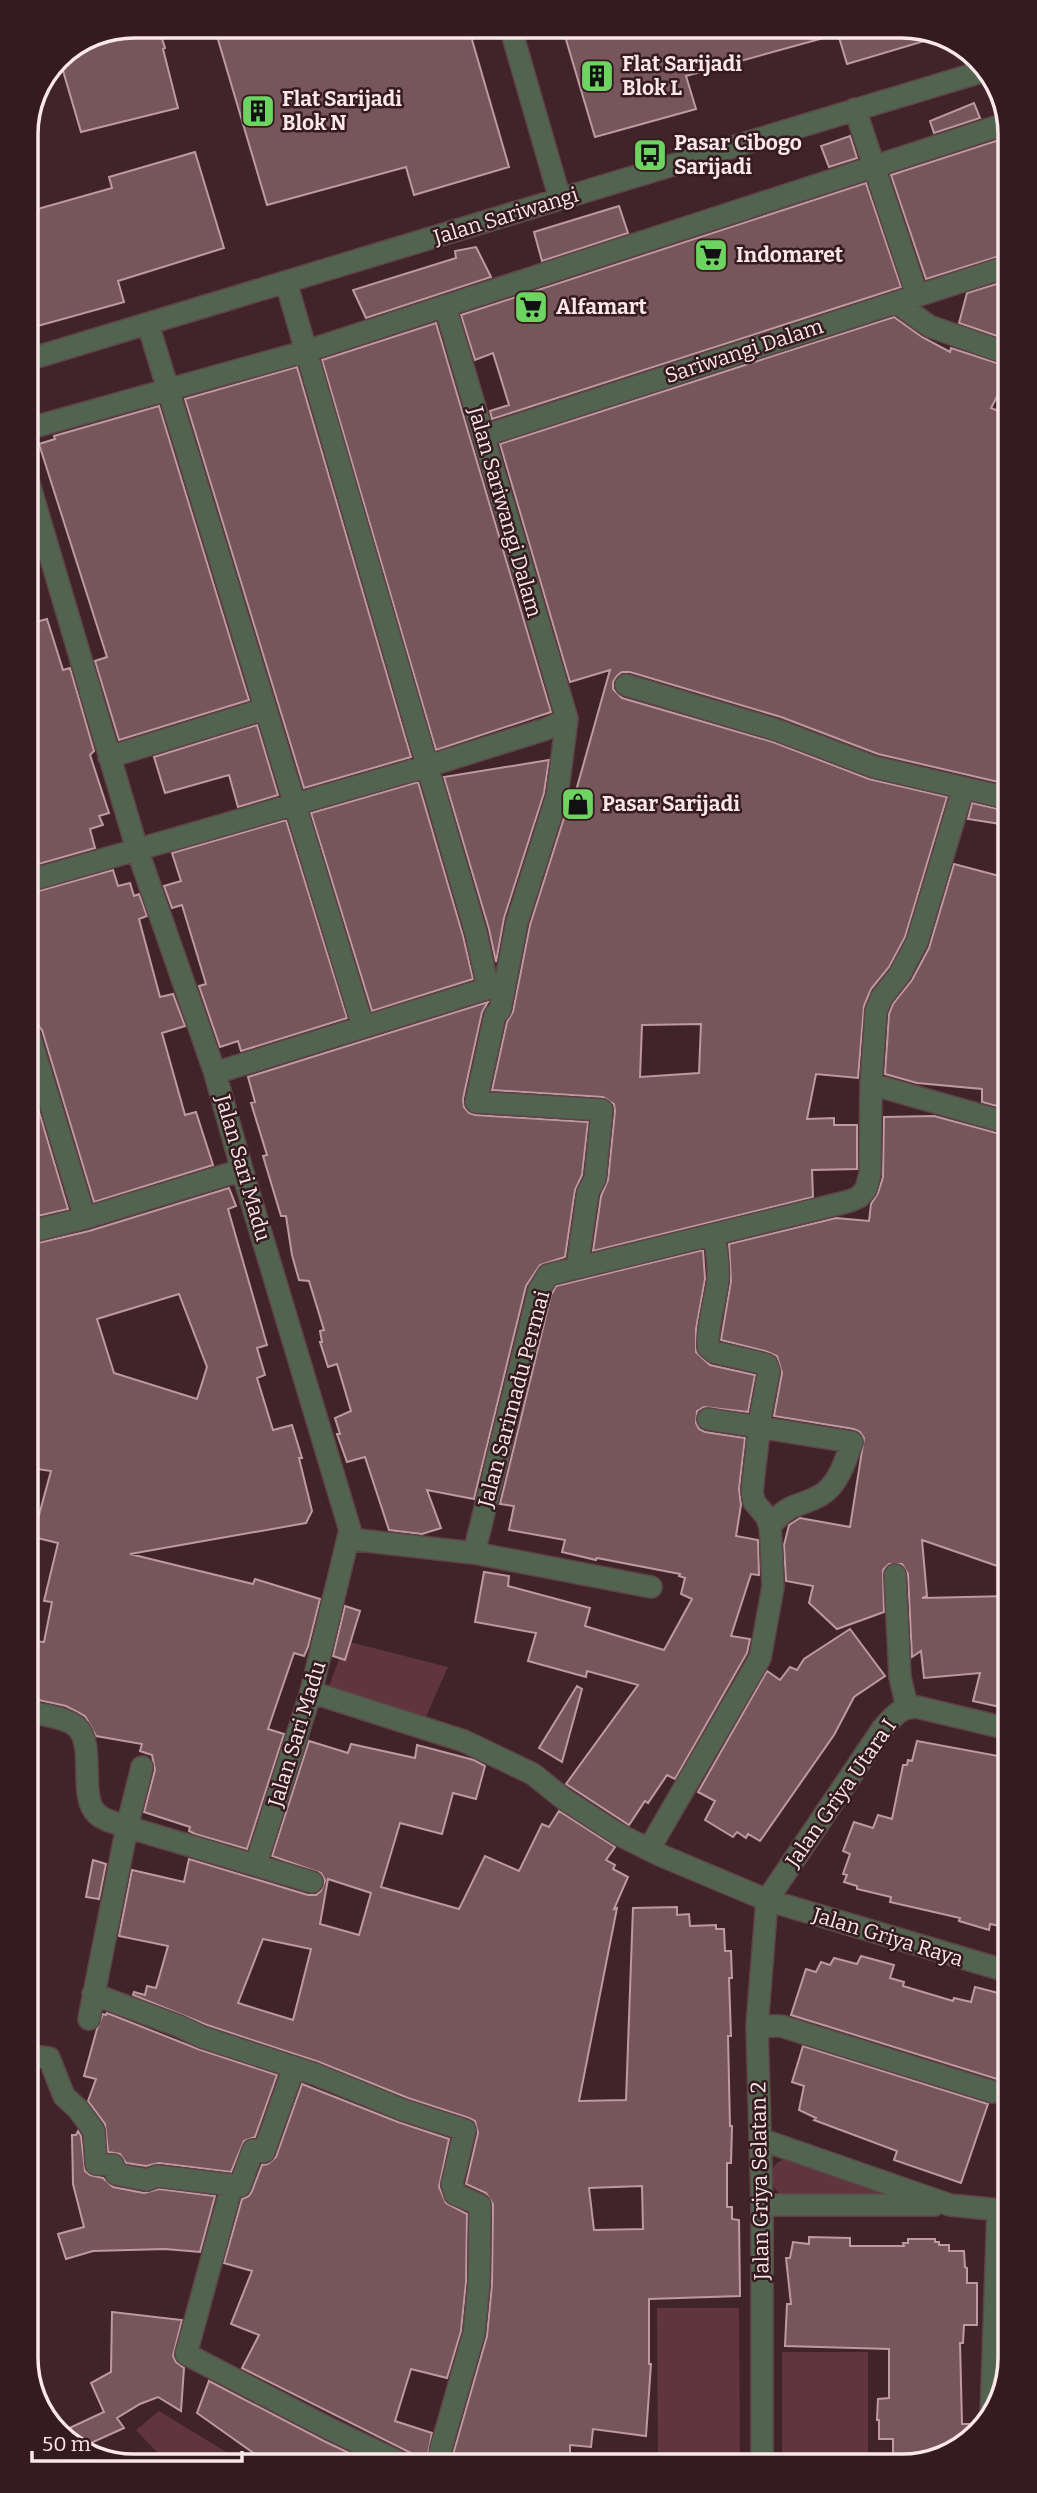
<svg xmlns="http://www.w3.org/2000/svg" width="1037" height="2493" font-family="Bitter,serif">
<rect width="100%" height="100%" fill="#402429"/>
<!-- green -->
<path fill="#61353e" d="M346 1641 448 1667 424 1721 327 1691Z
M789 2158 889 2195H781C765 2182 768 2162 789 2158Z
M657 2308H739L740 2462 658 2463Z
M782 2352H868V2462H782Z
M159 2411 249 2466H170L136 2430Z"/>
<!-- building -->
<path fill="#76555b" stroke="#be9aa0" stroke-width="2" fill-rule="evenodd" d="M158 26 165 48 163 49 178 108 81 132 59 57 135 26Z
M214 26H468L509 167 414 195 406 167 267 205Z
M562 26 910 27 938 37 847 64 838 34 686 76 696 109 595 137Z
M974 103 980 118 934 133 930 121Z
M850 136 857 158 829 167 821 146Z
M1005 138 1006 254 926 279 891 175Z
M195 152 224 248 118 281 124 302 27 329V212L112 188 109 177Z
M866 183 901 287 492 419 490 411 509 405 493 353 475 360 461 315Z
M619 206 628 233 542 261 534 232Z
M476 247 491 277 366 318 353 290 456 258 455 251Z
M1006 281V339L959 323 967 293Z
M894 317 922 337 950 352 951 348 1006 366V380L991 408 1006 414 1007 784 878 754 781 717 630 672H622L617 676 613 682V689L622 698 773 742 869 779 947 797 905 937 889 967 871 989 864 1006 858 1078 816 1074 807 1119 834 1118V1125H857V1169L812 1170 813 1197 593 1251 601 1196 608 1180 615 1111 614 1104 603 1097 492 1090 507 1022 513 1012 530 925 570 799 572 805 610 670 570 682 500 444ZM701 1024 699 1073 640 1077 642 1025Z
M436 323 551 712 436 750 322 360Z
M297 367 411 757 304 788 185 399Z
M159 406 249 700 119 740 95 661 107 657 39 444 55 439 54 436Z
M47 619 63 670 70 668 94 751 90 755 109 813 99 816 103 825 90 829 95 848 28 867V624Z
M257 725 278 795 238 807 229 775 165 793 154 757Z
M549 760 544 793 504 918 496 962 489 929 444 777Z
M418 782 463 936 473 979 372 1011 311 813Z
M972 803 1007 811V825L968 819Z
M286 820 347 1018 241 1051 238 1041 220 1047 199 986 206 984 182 905 172 908 164 886 181 881 172 853Z
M954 864 1007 878 1008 1109 982 1102V1089L917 1083 885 1074 889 1014 893 1004 912 980 929 948Z
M113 870 118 886 130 883 134 896 139 894 147 916 139 919 160 997 173 994 185 1026 162 1033 185 1115 196 1112 213 1165 94 1202 42 1030 37 1024 29 1021 28 894Z
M488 1002 482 1012 463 1099 464 1107 469 1113 475 1115 588 1122 582 1175 575 1190 565 1257 540 1265 526 1286 474 1499 427 1490 441 1528 422 1534 389 1530 365 1457 347 1462 337 1434H340L335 1418 351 1411 337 1364 328 1367 320 1342H322L320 1331 324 1330 309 1281 299 1280 292 1255 286 1216H281L263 1156 267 1155 251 1103 255 1102 248 1077Z
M29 1078 68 1209 29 1218Z
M934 1116 1008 1136 1009 1570 922 1540 927 1596 922 1598 1009 1596V1709L973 1701 980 1673 924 1678 921 1651 912 1657 908 1574 902 1564H889L883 1570 884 1612 837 1629 809 1603 813 1586 786 1581 784 1545 789 1525 792 1523 800 1518 850 1527 864 1438 860 1432 854 1429 774 1416 782 1373 777 1356 765 1351 721 1340 731 1281 729 1244 836 1218 869 1221 871 1204 878 1193 883 1177 884 1117Z
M229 1188 236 1206 228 1209 267 1345 257 1348 265 1375 257 1378 273 1430 292 1425 302 1458H299L312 1511 306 1523 130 1554 253 1584 255 1579 320 1599 308 1647 304 1656 294 1653 268 1729 284 1734 247 1849 195 1834 189 1831 190 1827 144 1812 155 1770 152 1755 140 1751 142 1744 96 1736 85 1716 66 1706 34 1699 36 1687H30V1641L44 1642 52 1602 44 1601 58 1543 33 1537 51 1471 30 1468V1448L36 1411H30L29 1245 89 1231ZM179 1294 207 1367 197 1399 114 1373 97 1319Z
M703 1250 705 1279 696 1329V1352L710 1365 755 1375 748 1412 704 1407 697 1411 696 1423 699 1429 705 1432 745 1438 739 1489 741 1505 736 1536 758 1540 759 1575 751 1574 731 1636 750 1639 747 1653 675 1779 667 1775 648 1803 645 1801 629 1825 566 1784 638 1685 587 1671 586 1677 528 1661 536 1633 475 1622 484 1572 509 1576 508 1586 590 1608 585 1626 664 1650 692 1599 681 1594 685 1578 679 1576 680 1574 597 1558 596 1560 562 1552 565 1540 509 1530 514 1506 500 1504 551 1295 556 1286Z
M345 1606 360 1611 345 1660 333 1656Z
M850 1629 885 1676 854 1697 834 1735 760 1841 748 1834 746 1838 737 1832 733 1837 705 1820 715 1801 698 1792 767 1671 780 1680 790 1667 797 1670 804 1659Z
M577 1686 582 1689 562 1762 539 1748Z
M309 1741 348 1753 351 1744 415 1758 417 1745 474 1760 485 1766 476 1799 453 1793 442 1834 400 1823 381 1887 459 1909 485 1856 519 1871 542 1824 549 1827 559 1811 615 1847 606 1860 615 1865 613 1869 628 1877 614 1909 617 1908 579 2101 626 2100 633 1908 677 1907V1915L689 1914 690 1926 716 1925V1929H724L725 1951H731L732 1978H729L731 2036H728L730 2126H732L731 2163H727V2207H732V2219L739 2220 740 2296 649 2299V2364H651L646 2436 593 2429 591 2447 570 2445V2464H452L454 2451 487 2336 492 2284 493 2204 486 2193 466 2184 478 2133 475 2121 469 2118 408 2098 319 2062 207 2025 133 1995 134 1992 145 1995 147 1986 156 1988 168 1946 119 1936 132 1870 184 1882 189 1859 308 1895H316L321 1891 325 1880 321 1873 272 1856ZM328 1879 371 1893 359 1935 320 1924ZM263 1939 311 1949 293 2020 238 2003ZM642 2186 643 2229 594 2230 589 2188Z
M917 1741 1009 1758 1010 1928 990 1924 989 1930 959 1921 960 1918 890 1902 891 1897 857 1889V1886L844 1882 847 1875 843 1874 850 1854 843 1851 854 1822 873 1828 878 1815 892 1819 903 1765H907L908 1760 912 1761Z
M93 1860 106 1864 99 1899 86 1897Z
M861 1956 894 1965 890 1978 904 1982 903 1986 953 2001 954 1998 971 2002 975 1987 1010 1996V2041L997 2079 791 2015 806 1969 816 1972 821 1962 830 1965 834 1958 857 1964Z
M107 2013 198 2049 277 2075 255 2137 244 2141 231 2172 159 2163 146 2166 126 2163 120 2154 108 2152 105 2124 88 2101 96 2079 84 2076 97 2029 103 2014 106 2015Z
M803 2046 988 2104 961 2183 894 2160 897 2151 814 2120 816 2118 799 2110 804 2086 792 2082Z
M302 2084 398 2122 449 2139 439 2187 446 2203 467 2214 466 2282 461 2331 447 2378 411 2369 395 2421 432 2433 426 2465H418L416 2458 411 2453 242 2368 259 2335 231 2324 252 2271 224 2263 242 2199 249 2196 252 2191 262 2165 268 2164 276 2157Z
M78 2131 81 2136 85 2171 90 2175 103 2178 113 2187 144 2193 159 2189 215 2196 200 2252 165 2249 93 2251 66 2259 58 2234 84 2227 73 2184 72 2135H76Z
M809 2237 850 2238V2246H904L903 2243H908V2239H935V2242H939V2245H949V2251H964L965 2267 967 2268V2283H977V2325H964L963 2343H960L962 2424H979L983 2428 937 2461H898V2459H893V2439H879V2420H877L878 2399 889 2398V2349L785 2346 787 2304H791L786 2258H790L793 2242 809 2244Z
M112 2312 182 2320 173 2356 176 2362 184 2368 181 2411 158 2397 140 2404 117 2418 124 2428 80 2448 70 2445 63 2431 104 2412 91 2383 111 2372Z
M209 2381 324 2441 374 2465 272 2466 197 2413Z"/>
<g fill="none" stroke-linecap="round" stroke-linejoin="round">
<!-- minor casing -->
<g stroke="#5e4348" stroke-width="24">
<path id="minor" d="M510 26 560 199
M855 109 917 295
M896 302 929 326 1006 353
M445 306 567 719 557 796 517 922 500 1010 495 1015 476 1102 602 1110 595 1179 588 1192 577 1267
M148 324 363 1027
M27 360 984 71
M27 429 307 351 1005 124
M483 436 1006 267
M27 477 137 849 215 1073 242 1170 350 1530 311 1692 256 1864
M626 685 777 730 874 767 1007 798
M109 757 265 709
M28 881 428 766 546 729 567 719
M29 1034 85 1218
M215 1073 486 989V979L476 933 286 282
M871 1084 1008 1123
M29 1232 85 1218 242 1170
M708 1419 852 1442C846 1460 838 1485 821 1495 798 1508 791 1501 770 1526
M349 1539 474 1553 651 1587
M474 1553 539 1290 548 1275 850 1201 859 1197 866 1189 870 1174 871 1084 876 1011 882 997 900 974 917 942 963 789
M895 1575 900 1677 907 1707
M311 1692 464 1741 533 1774 564 1799 618 1834 660 1855 767 1900 1010 1972
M30 1712C44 1715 66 1717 77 1727 96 1745 78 1797 97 1814 104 1821 118 1823 127 1827L312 1882
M649 1849 760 1658 773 1587 771 1541 770 1526 766 1516 754 1502 752 1491 761 1413 769 1371 767 1365 761 1363 714 1352 708 1347C707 1325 715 1303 718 1280 719 1265 717 1251 714 1236
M93 1994 179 2026 202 2037 315 2074 403 2110 465 2130 452 2184 455 2194 480 2205 479 2283 474 2333 441 2448 439 2464
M89 2019 127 1827 142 1767
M757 2026H781L993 2092
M31 2056 49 2058 64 2096 78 2109 94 2131 96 2164 113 2165 116 2174 147 2180 157 2176 232 2185
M294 2067 264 2152 253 2150 240 2186 232 2185 186 2354 330 2429 405 2465
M760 2139 950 2205 1010 2211
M762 2205H934
M991 2418 998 2211
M762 2462V2205L757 2026 767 1900 883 1728C894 1716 900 1707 917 1707L1009 1729"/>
</g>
<!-- minor -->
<use href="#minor" stroke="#52644f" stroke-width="21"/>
</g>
<!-- icons -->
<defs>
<g id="building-square" transform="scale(1.75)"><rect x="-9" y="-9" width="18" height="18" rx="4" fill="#6dd361" stroke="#351a20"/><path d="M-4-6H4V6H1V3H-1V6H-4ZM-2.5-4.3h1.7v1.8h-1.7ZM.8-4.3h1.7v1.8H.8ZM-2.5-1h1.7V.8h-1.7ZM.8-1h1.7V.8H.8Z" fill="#111"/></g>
<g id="bus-square" transform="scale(1.75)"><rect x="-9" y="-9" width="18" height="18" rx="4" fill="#6dd361" stroke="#351a20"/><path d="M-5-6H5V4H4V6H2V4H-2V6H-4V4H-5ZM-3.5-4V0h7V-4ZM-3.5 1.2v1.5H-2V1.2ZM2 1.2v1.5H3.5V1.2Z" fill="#111"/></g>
<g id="supermarket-square" transform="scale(1.75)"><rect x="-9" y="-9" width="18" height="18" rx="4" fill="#6dd361" stroke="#351a20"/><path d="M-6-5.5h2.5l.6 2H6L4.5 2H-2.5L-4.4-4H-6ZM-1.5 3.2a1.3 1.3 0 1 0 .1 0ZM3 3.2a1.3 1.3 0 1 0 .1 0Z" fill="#111"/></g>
<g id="shop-square" transform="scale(1.75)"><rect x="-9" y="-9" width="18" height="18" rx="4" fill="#6dd361" stroke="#351a20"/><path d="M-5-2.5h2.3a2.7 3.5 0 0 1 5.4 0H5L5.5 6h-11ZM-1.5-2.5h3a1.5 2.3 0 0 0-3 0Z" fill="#111"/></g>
</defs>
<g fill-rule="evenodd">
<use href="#building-square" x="597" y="76"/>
<use href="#building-square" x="258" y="111"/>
<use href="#bus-square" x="650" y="155"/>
<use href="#supermarket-square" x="711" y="255"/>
<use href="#supermarket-square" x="531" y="307"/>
<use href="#shop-square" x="578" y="804"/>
</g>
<g text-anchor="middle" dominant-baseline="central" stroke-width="5" stroke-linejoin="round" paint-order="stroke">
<!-- poi labels -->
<g font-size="21" font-weight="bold" fill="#fae7e9" stroke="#351a20" text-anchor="start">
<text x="622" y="64">Flat Sarijadi<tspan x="622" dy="24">Blok L</tspan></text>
<text x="282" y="99">Flat Sarijadi<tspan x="282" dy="24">Blok N</tspan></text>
<text x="674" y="143">Pasar Cibogo<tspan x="674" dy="24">Sarijadi</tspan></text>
<text x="736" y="255">Indomaret</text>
<text x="556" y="307">Alfamart</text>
<text x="602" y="804">Pasar Sarijadi</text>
</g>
<!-- street labels -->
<g font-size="21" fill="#fae7e9" stroke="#351a20">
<text transform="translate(506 216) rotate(-17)">Jalan Sariwangi</text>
<text transform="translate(744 351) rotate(-18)">Sariwangi Dalam</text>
<text transform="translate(505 512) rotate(74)">Jalan Sariwangi Dalam</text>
<text transform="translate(243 1168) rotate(74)">Jalan Sari Madu</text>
<text transform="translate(514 1399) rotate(-75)">Jalan Sarimadu Permai</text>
<text transform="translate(297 1734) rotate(-73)">Jalan Sari Madu</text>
<text transform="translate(841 1793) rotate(-55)">Jalan Griya Utara I</text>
<text transform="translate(888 1937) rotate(17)">Jalan Griya Raya</text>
<text transform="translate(760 2181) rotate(-91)">Jalan Griya Selatan 2</text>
</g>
</g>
<!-- crop -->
<path d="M0 0H1037V2493H0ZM134 38H902A96 96 0 0 1 998 134V2358A96 96 0 0 1 902 2454H134A96 96 0 0 1 38 2358V134A96 96 0 0 1 134 38Z" fill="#351a20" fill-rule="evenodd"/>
<path fill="none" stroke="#fae7e9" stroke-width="3.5" d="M134 38H902A96 96 0 0 1 998 134V2358A96 96 0 0 1 902 2454H134A96 96 0 0 1 38 2358V134A96 96 0 0 1 134 38Z"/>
<!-- scale -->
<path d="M32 2451v10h210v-10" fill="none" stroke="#fae7e9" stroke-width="3.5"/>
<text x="42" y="2451" font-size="21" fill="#fae7e9" stroke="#351a20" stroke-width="5" paint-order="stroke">50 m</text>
</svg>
